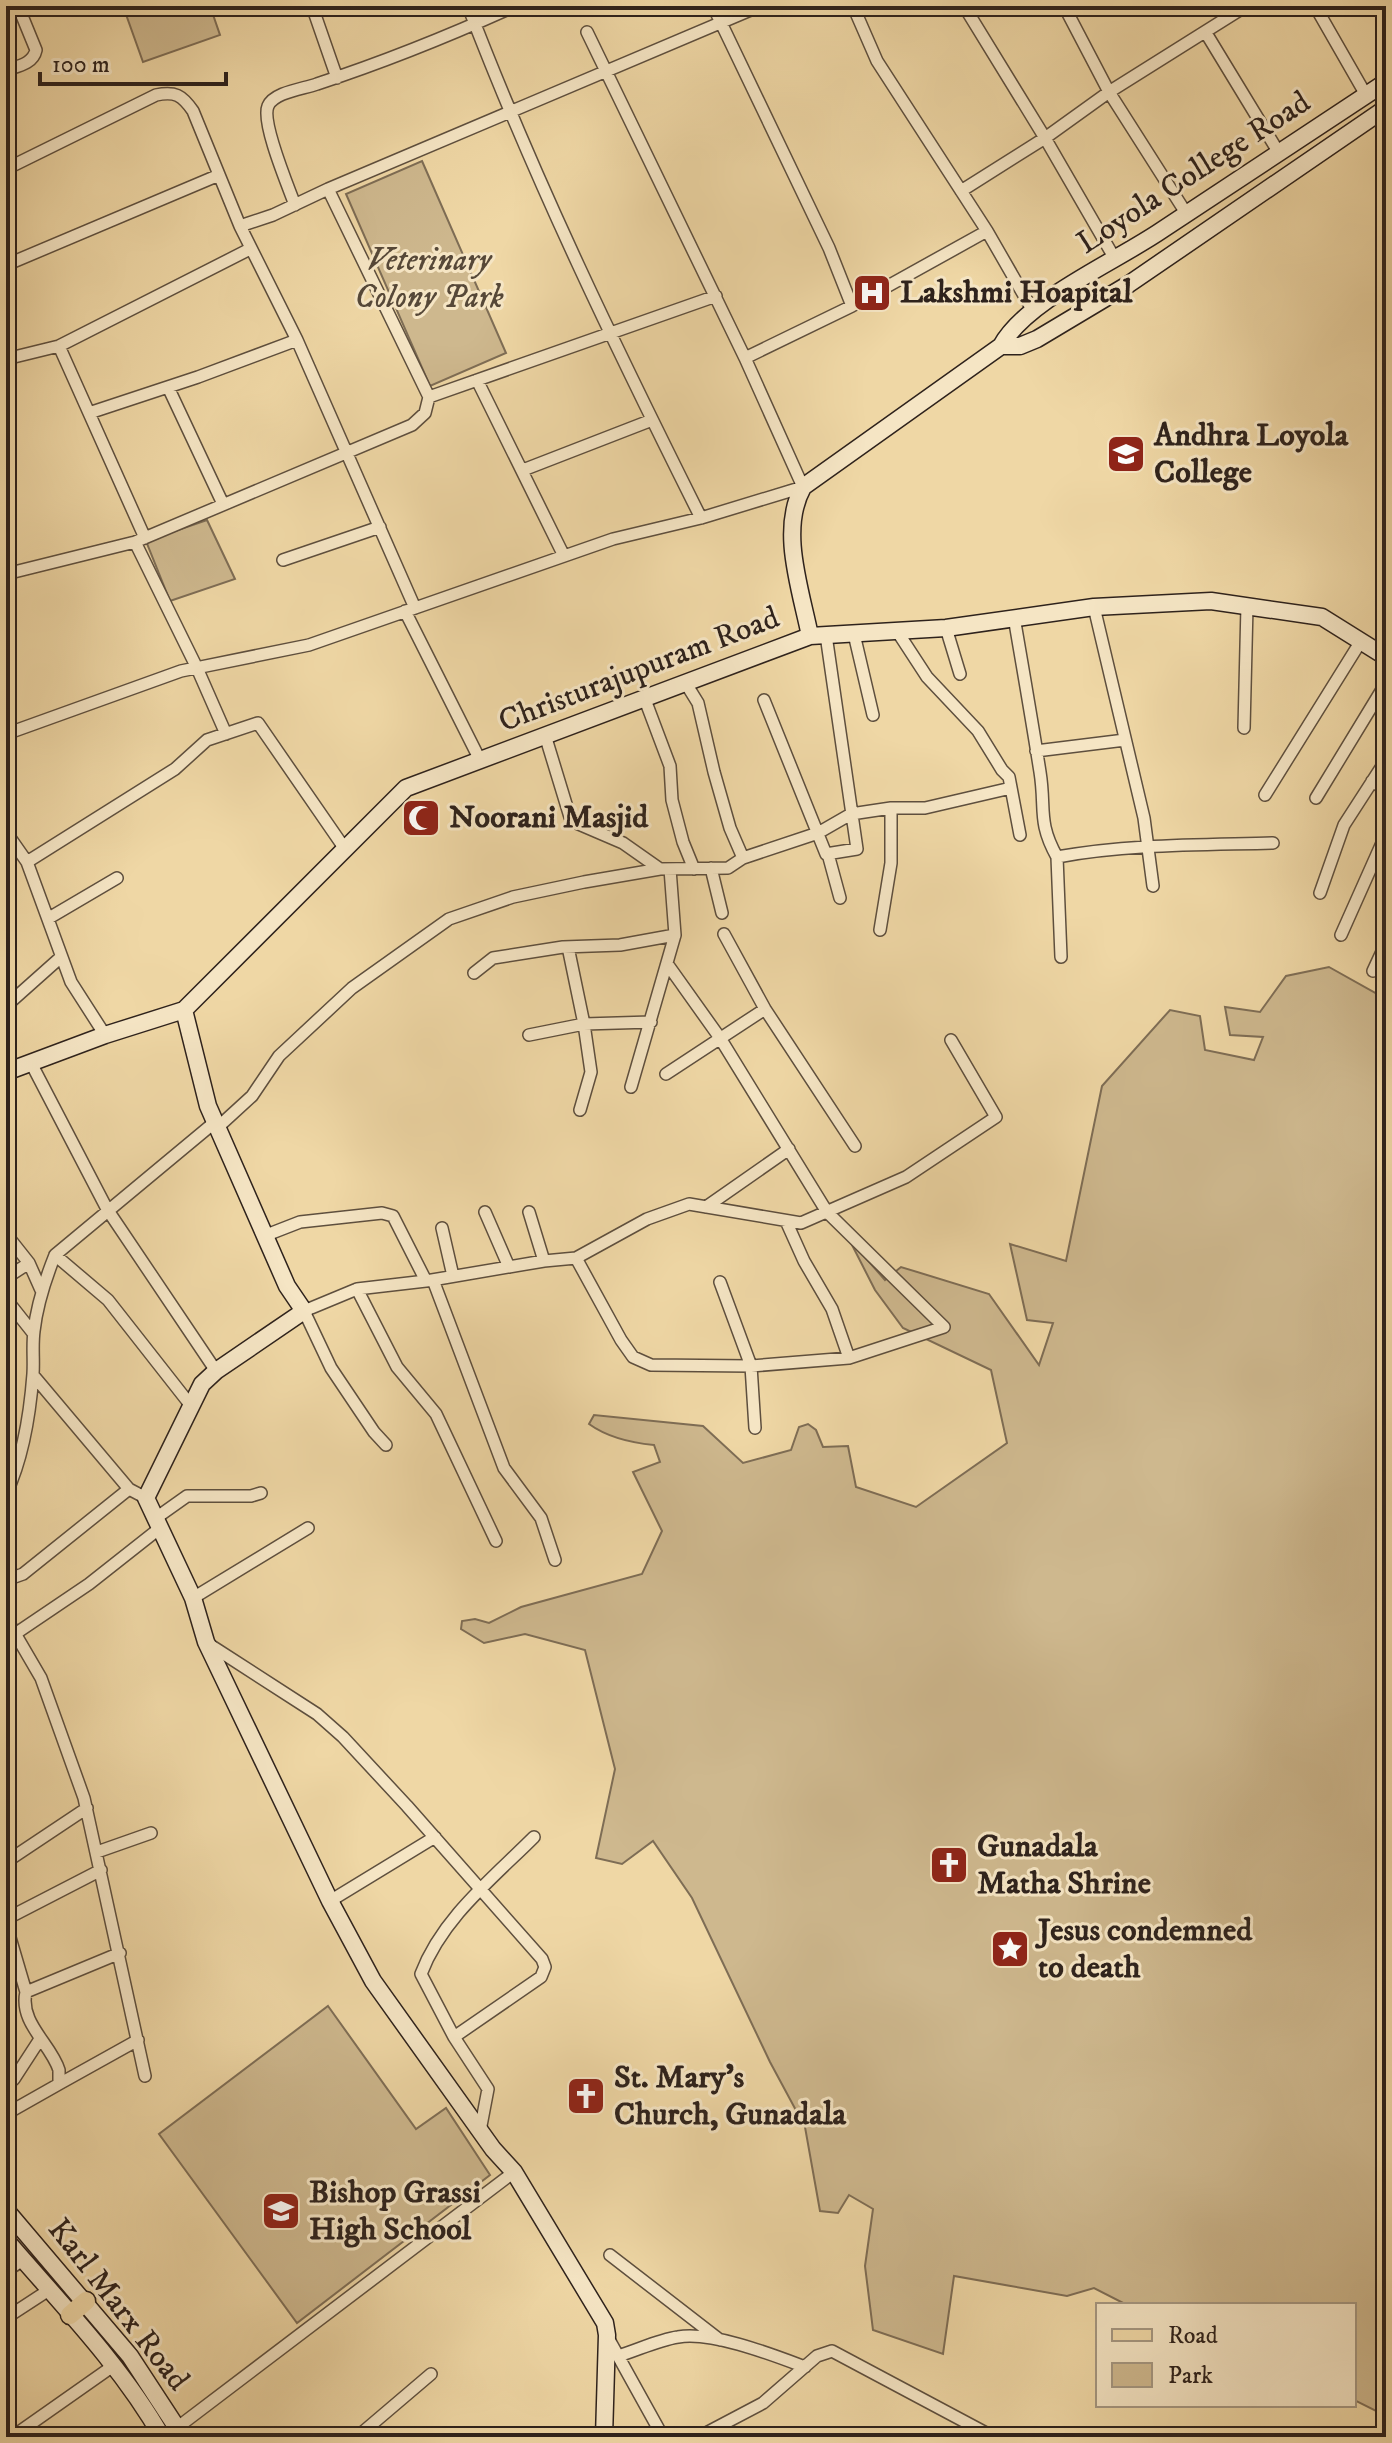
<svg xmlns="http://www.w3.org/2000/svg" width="1392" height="2443" font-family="'IM FELL DW Pica',serif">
<rect width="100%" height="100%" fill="#efd7a5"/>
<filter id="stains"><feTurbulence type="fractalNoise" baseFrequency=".0025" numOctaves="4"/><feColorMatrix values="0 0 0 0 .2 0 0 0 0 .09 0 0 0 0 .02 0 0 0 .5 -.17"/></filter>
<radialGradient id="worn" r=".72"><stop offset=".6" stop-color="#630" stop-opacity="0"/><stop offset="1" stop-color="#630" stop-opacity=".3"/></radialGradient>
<!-- green -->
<path fill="#ceb88e" stroke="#7e6d55" stroke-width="2" d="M123 6H210L220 35 143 62Z
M422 161 506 353 430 386 346 194Z
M207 520 235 579 170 601 146 541Z
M1329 967 1377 994 1383 1028 1386 1029V2416L1354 2400V2305H1127L1094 2288 1067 2296 954 2276 943 2354 873 2330 865 2266 873 2209 849 2195 838 2213 820 2211 805 2127 770 2062 692 1898 653 1841 622 1864 596 1858 615 1769 585 1650 525 1634 484 1643 461 1629 462 1621 475 1619 489 1623 521 1607 642 1574 662 1531 633 1472 660 1462 654 1445C633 1443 607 1437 589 1424L594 1415 703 1426 743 1463 791 1450 799 1427 808 1424 816 1430 823 1447 848 1446 856 1487 916 1507 1007 1443 991 1370 903 1328 875 1290 849 1239 885 1280 901 1267 989 1294 1039 1365 1053 1323 1027 1320 1010 1244 1066 1261 1102 1086 1170 1010 1200 1016 1205 1050 1254 1060 1263 1037 1230 1035 1225 1007 1260 1012 1286 976Z
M328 2006 416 2129 446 2108 490 2175 297 2323 159 2134Z"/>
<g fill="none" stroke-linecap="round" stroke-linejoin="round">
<!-- street casing -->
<g stroke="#5e4f3e" stroke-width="14">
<path id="street" d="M312 6 337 78
M468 6C535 181 617 350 701 518
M713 6 829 248 852 306 745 358
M853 6 877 61 987 231 1033 311
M964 6 1045 138 1115 259
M1064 6 1109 92 1186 213
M1315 6 1366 95
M1206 33 1279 153
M6 70C18 66 33 64 36 50L18 6
M6 169 156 95C175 91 182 95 193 111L240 226 297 340 415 608
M328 189 429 397
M961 191 1045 138 1109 92 1246 6
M295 205C288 186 261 122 268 106 274 92 303 89 317 84 384 62 451 35 515 6
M240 226 273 215 328 189 760 6
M6 265 219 175
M852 306 987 231
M59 346 145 538
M6 359 59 346 250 249
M477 380 564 556
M168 387 223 504
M89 413 198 377 297 340
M523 470 652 420
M135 542 197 668 226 734
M283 560 380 527
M6 574 135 542 412 425 425 413 429 397 716 296
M1094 607 1144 818 1153 886
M405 611 480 760
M1014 617C1023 669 1032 721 1040 772 1046 809 1037 821 1057 857 1128 844 1201 845 1273 843
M946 628 960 674
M897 631 927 677 978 731 1002 770 1009 777 1020 835
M854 634 873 715
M685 682 698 703 714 772 730 828 743 858
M644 697 670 766 672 800 683 842 694 869
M764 700 826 854 857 849 826 635
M1244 728 1247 606
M6 734 181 671 309 645 613 539 701 518 803 487 745 358 587 32
M545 735 570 817 574 822 623 843 660 869
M1036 751 1125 740
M1372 781 1386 790
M1265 795 1361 641
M1316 798 1386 683
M6 832 27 862 71 982 105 1035
M828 854 840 898
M1057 857 1061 957
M27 862 175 769 207 740 258 723 345 849
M711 868 722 913
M1320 893 1344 825 1386 760
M49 918 117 878
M880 930 891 863V808
M724 934 765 1009 855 1146
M1341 935 1386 834
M568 947 584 1024 591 1072 580 1110
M1373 971 1386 943
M474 973 493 958 563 947 620 945 675 935 670 869
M6 1006 61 957
M529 1035 584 1024 651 1022
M31 1063 107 1209 216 1371
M666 1074 765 1009
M631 1087 675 935
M217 1128 252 1096 279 1056 352 988 449 919 513 897 584 882 660 869 728 868 743 858 818 833 851 814 891 808H925L1011 788
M706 1207 789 1149
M485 1212 509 1267
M529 1212 544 1261
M786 1221 804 1261 832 1309 849 1358
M442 1228 453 1276
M6 1234 29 1263 41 1290
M264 1236 300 1222 382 1213 393 1216 426 1281
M55 1255 215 1122
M576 1258 621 1340 633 1357 651 1365 751 1366 849 1358 944 1327 827 1212 720 1038 668 965
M6 1278 29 1263
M433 1280 504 1468 541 1518 555 1560
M720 1282 751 1366 755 1428
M357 1289 397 1367 436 1414 496 1541
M6 1299 33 1333
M33 1375 129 1489
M386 1445 374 1432 331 1368 304 1311 357 1289 426 1281 544 1261 576 1258 647 1219 689 1204 801 1223 906 1177 996 1117 951 1040
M6 1494C23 1458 30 1414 33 1374 34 1360 32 1346 34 1331 37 1304 45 1280 55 1255L108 1300 192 1407
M156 1518 187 1496H251L261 1493
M6 1580 23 1574 129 1489 146 1498
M193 1598 308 1528
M6 1618 41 1678 84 1798 145 2076
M15 1634 89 1584 160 1528
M207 1643 317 1714 343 1737 407 1806 542 1959 545 1967 541 1977 454 2037
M97 1852 151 1833
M6 1862 87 1808
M330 1901 435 1837
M6 1919 101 1870
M6 1924 26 1992C19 2023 51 2044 59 2070 59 2072 59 2082 59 2084L138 2040
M26 1992 120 1953
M6 2086 14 2079 40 2039
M6 2114 59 2084
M480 2131 488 2089 454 2037 421 1974C442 1918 493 1878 534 1837
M610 2255 720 2340
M6 2271 23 2260
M6 2318 49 2290
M607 2336 663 2437
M618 2356C638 2350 658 2340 678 2337 712 2331 773 2355 805 2367
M178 2427 514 2172
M12 2437 113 2366
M357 2437 431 2374
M702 2437 708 2432 763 2403 817 2356 832 2351 986 2433 1000 2437"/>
</g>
<!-- secondary casing -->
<g stroke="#2e221c" stroke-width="19">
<path id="secondary" d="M1001 346H1020L1037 339 1129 284 1386 108
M810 636C801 590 779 530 803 487L1001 346C1026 300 1117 261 1162 230 1237 180 1312 131 1386 82
M184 1010 208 1106 287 1286 304 1311 216 1371 202 1384 146 1498 193 1598 206 1642 330 1901 373 1981 493 2149 514 2172 605 2323 607 2335 604 2437
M6 1072 105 1035 184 1010 406 788 810 636 946 628 1094 607 1211 601 1322 617 1386 657
M6 2210 130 2356 183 2437
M6 2240C60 2303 121 2365 162 2437"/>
</g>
<!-- primary casing -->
<g stroke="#2e221c" stroke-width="21">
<path id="primary" d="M70 2315 86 2301"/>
</g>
<!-- street -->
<use href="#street" stroke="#f5e5c4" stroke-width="11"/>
<!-- secondary -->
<use href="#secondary" stroke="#f5e5c4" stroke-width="16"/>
<!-- primary -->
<use href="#primary" stroke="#efd7a5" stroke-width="18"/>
</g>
<!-- icons -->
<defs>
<g id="hospital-square" transform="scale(2)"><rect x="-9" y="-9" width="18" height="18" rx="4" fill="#8f2418" stroke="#f5e5c4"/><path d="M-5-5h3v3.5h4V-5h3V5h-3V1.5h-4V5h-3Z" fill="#fff"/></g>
<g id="university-square" transform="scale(2)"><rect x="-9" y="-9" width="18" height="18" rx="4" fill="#8f2418" stroke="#f5e5c4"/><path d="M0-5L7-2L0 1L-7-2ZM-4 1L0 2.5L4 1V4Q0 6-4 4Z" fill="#fff"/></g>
<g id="mosque-square" transform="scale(2)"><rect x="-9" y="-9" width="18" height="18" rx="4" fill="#8f2418" stroke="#f5e5c4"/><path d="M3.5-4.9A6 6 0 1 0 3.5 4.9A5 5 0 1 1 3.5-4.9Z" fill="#fff"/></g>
<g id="church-square" transform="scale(2)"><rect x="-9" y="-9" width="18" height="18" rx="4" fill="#8f2418" stroke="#f5e5c4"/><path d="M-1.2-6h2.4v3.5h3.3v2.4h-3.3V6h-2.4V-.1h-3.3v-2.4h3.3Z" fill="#fff"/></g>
<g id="sight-square" transform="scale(2)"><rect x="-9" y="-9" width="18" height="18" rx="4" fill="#8f2418" stroke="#f5e5c4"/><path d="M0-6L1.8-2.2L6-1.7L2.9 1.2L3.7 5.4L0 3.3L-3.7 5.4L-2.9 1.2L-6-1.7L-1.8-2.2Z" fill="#fff"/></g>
<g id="school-square" transform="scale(2)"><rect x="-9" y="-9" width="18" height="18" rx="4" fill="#8f2418" stroke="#f5e5c4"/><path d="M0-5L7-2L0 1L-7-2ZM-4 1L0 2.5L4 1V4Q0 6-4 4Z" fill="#fff"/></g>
</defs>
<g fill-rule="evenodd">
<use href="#hospital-square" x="872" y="293"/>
<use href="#university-square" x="1126" y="454"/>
<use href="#mosque-square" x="421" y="818"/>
<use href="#church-square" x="949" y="1865"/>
<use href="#sight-square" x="1010" y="1949"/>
<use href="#church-square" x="586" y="2096"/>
<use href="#school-square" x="281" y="2211"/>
</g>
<g text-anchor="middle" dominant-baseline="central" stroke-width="6" stroke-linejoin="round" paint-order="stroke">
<!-- street labels -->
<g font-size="32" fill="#2e221c" stroke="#f5e5c4">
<text transform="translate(1194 173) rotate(-33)">Loyola College Road</text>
<text transform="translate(639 670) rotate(-21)">Christurajupuram Road</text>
<text transform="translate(118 2305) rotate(52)">Karl Marx Road</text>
</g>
<!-- park labels -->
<g font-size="32" font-style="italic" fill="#564838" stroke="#f5e5c4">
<text x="429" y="261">Veterinary<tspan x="429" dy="37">Colony Park</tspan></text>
</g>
<!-- poi labels -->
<g font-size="32" font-weight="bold" fill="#2e221c" stroke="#f5e5c4" text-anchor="start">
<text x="900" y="293">Lakshmi Hoapital</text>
<text x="1154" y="436">Andhra Loyola<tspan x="1154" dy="37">College</tspan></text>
<text x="449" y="818">Noorani Masjid</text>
<text x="977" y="1847">Gunadala<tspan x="977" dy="37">Matha Shrine</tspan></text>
<text x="1038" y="1931">Jesus condemned<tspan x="1038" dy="37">to death</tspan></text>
<text x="614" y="2078">St. Mary's<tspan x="614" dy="37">Church, Gunadala</tspan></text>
<text x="309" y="2193">Bishop Grassi<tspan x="309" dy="37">High School</tspan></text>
</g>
</g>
<!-- margin -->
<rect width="1392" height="2443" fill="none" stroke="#efd7a5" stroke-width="32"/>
<rect x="8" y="8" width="1376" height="2427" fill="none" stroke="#2e221c" stroke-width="4"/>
<rect x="16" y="16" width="1360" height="2411" fill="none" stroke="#2e221c" stroke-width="2"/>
<!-- legend -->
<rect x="1096" y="2303" width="260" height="104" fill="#f5e5c4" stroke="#a59781" stroke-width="2"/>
<rect x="1112" y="2329" width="40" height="12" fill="#efd7a5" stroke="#a59781" stroke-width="2"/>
<text x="1168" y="2343" font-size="24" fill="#2e221c">Road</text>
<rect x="1112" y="2363" width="40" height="24" fill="#ceb88e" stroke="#a59781" stroke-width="2"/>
<text x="1168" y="2383" font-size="24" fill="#2e221c">Park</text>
<!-- scale -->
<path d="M40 72v12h186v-12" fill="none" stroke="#2e221c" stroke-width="4"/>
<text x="52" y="72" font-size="24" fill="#2e221c" stroke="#f5e5c4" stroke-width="6" paint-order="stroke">100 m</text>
<rect width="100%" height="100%" filter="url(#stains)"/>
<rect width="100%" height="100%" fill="url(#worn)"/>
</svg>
